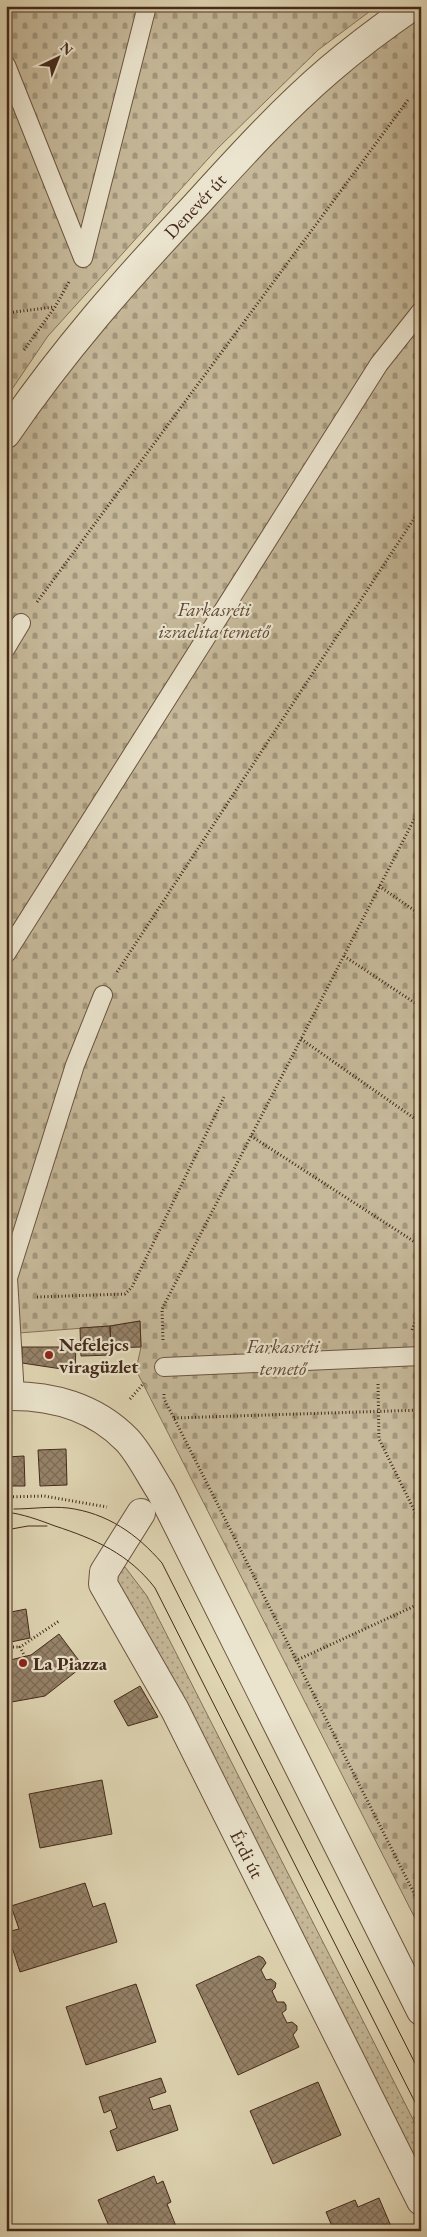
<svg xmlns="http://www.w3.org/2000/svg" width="427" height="2237" font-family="'EB Garamond',serif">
<defs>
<pattern id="grass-dots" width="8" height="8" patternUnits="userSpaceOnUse" patternTransform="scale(1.25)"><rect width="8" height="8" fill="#c6b99a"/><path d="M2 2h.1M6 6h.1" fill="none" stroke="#a3977d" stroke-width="1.8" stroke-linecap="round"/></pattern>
<pattern id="cemetery-stones" width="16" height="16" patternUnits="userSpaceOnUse" patternTransform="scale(1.25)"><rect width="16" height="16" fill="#c6b99a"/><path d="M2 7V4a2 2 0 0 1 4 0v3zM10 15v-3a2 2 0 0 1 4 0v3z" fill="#a3977d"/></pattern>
<pattern id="building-cross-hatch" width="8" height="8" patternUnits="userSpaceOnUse" patternTransform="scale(1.25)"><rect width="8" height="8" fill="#96836a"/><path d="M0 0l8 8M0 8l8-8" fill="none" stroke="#7c6b56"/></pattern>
</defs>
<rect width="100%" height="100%" fill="#e0d6b4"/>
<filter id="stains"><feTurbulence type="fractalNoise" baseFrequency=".004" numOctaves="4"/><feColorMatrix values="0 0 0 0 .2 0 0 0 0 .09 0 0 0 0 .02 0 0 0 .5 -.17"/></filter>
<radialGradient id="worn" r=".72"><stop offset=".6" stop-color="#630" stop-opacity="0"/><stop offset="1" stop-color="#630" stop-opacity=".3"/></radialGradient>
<!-- grass -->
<path fill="url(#grass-dots)" stroke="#86725a" d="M125 1567 147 1596 421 2135V2182L114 1578Z"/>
<!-- cemetery -->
<path fill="url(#cemetery-stones)" stroke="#86725a" d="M6 6H377L318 50 217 149 48 336 6 398Z
M421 12V1930L136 1370 141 1347 140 1321 110 1326 6 1334V448L49 388 279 127Z"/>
<!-- building -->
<path fill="url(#building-cross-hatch)" stroke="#452a1a" d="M140 1321 141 1347 111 1348 110 1326Z
M110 1326 111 1355 81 1356 80 1328Z
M22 1347H76L75 1371 22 1363Z
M66 1449 67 1485 40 1486 38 1450Z
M24 1456 25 1486H6V1457Z
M26 1609 30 1638 6 1643V1613Z
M59 1634 83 1666 45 1696 6 1703V1661L31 1655Z
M140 1686 158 1717 128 1726 114 1701Z
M102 1780 112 1834 40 1848 29 1794Z
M85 1883 93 1907 105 1903 117 1942 20 1972 7 1932 19 1929 11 1906Z
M259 1956 263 1958 266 1963 261 1970 266 1980 271 1979 276 1983 275 1988 272 1991 277 2002H284L286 2005V2010L282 2013 287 2023 292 2022 297 2026V2030L293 2035 299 2047 238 2075 196 1985Z
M136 1984 156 2042 86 2065 66 2007Z
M161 2078 166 2092 149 2098 153 2110 170 2105 178 2130 117 2151 110 2131 117 2128 111 2110 104 2113 99 2097Z
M318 2082 341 2135 273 2164 250 2111Z
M154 2176 157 2184 163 2181 171 2202 167 2204 176 2226 164 2231H111L98 2200Z
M379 2198 393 2231H334L326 2212 355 2200 358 2207Z"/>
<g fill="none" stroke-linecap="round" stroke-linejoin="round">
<!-- service casing -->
<g stroke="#6c5540" stroke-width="20">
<path id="service" d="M6 65 83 258
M83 258 147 6
M6 648 21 623
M6 954 379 364 421 311
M164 1367 421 1356
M15 1396 8 1278 75 1065 103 995"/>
</g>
<!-- minor casing -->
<g stroke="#6c5540" stroke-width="30">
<path id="minor" d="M6 434C62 352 126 279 194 207 237 160 280 112 329 70 356 47 384 26 413 6
M141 1513 104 1572 103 1584 175 1710 421 2201"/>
</g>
<!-- tertiary casing -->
<g stroke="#6c5540" stroke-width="30">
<path id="tertiary" d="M6 1396C51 1395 95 1407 127 1440 140 1454 150 1475 161 1492L421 2011"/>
</g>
<!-- path -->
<path stroke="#452a1a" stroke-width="3" stroke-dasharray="1 2.5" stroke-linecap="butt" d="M6 313 54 307
M24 350 55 307 70 280
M37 602 408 100
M379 886 421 915
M344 956 421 1007
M117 972 421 508
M301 1039 421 1123
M251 1136 421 1246
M37 1297 125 1294 132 1287 225 1095
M412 1330 421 1306
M163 1340 162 1309 421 806
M378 1384 379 1439 421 1524
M164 1394V1399L174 1418 421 1907
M130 1399 144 1383
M174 1418 421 1410
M6 1497 44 1496 107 1507
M6 1647H20
M25 1657 20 1647 59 1621
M295 1661 421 1603
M414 2118 421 2114"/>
<!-- service -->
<use href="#service" stroke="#ebe4ce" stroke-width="18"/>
<!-- minor -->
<use href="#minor" stroke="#ebe4ce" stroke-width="28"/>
<!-- tertiary -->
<use href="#tertiary" stroke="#ebe4ce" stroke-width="28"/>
<!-- tram -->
<path stroke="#452a1a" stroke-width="1" d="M14 1509C31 1509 51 1506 68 1508 107 1513 137 1534 162 1563L421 2075
M6 1512C23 1514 39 1520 55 1526 95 1539 129 1554 155 1588L421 2114
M6 1530 28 1526H47"/>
</g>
<!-- markers -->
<g fill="#8f2418" stroke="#ebe4ce" stroke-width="2">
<circle cx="49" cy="1355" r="5"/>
<circle cx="23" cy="1663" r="5"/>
</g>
<g text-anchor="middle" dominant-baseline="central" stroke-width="4.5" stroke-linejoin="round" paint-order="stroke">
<!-- street labels -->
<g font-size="19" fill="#452a1a" stroke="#ebe4ce">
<text transform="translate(195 206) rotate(-47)">Denevér út</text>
<text transform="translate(247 1854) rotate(63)">Érdi út</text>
</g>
<!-- park labels -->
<g font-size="19" font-style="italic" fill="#5f4734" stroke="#ebe4ce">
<text x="214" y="609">Farkasréti<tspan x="214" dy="22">izraelita temető</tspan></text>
<text x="283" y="1346">Farkasréti<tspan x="283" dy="22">temető</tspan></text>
</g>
<!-- poi labels -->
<g font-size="19" font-weight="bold" fill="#452a1a" stroke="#ebe4ce" text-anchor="start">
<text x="59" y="1344">Nefelejcs<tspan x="59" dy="22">viragüzlet</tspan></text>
<text x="33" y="1663">La Piazza</text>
</g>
</g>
<!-- margin -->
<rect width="427" height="2237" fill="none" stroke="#e0d6b4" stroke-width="25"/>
<rect x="8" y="8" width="412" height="2222" fill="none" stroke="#452a1a" stroke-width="2.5"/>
<rect x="12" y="12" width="402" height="2212" fill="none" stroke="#452a1a"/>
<!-- north arrow -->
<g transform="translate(58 58) rotate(43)" stroke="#ebe4ce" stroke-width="4" paint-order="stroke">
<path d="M0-4L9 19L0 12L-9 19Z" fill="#452a1a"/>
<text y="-8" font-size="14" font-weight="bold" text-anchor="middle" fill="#452a1a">N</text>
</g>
<rect width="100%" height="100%" filter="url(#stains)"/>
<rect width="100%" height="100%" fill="url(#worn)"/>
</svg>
